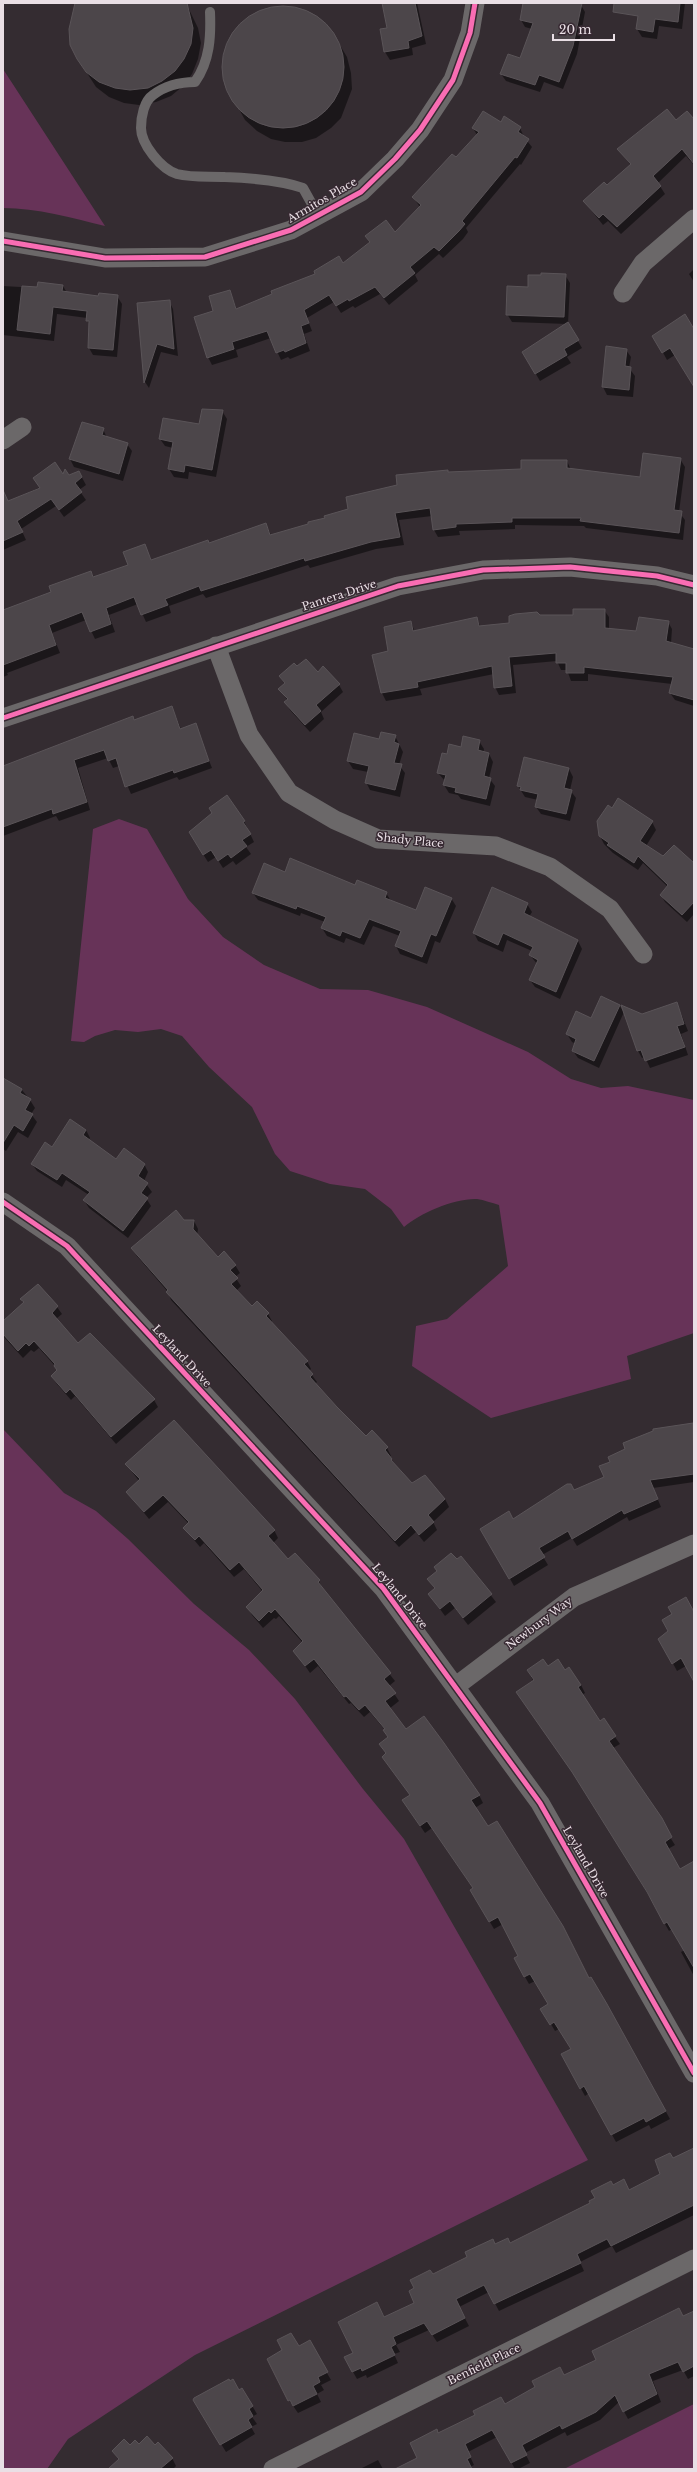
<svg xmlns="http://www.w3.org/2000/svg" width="697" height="2472" font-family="'Libre Baskerville',serif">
<rect width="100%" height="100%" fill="#342c31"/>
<!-- green -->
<path fill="#673358" d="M3 69 105 226C72 218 37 208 3 208Z
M119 819 147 829 188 899 223 937 264 965 320 989 368 990 427 1007 528 1052 571 1079 601 1088 628 1086 694 1100V1333L627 1356 631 1379 491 1418 412 1366 416 1326 447 1319 508 1266 499 1205C492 1203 484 1200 477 1199 455 1198 420 1213 404 1227L391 1209 365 1189 330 1184 290 1171 275 1154 252 1107 209 1067 182 1036 161 1029 138 1032 115 1030 95 1036 84 1042 71 1041 93 829Z
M3 1429 64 1493 96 1511 128 1539 194 1604 249 1650 295 1699 363 1789 404 1839 588 2160 195 2355 68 2439 47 2469H3Z
M694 2404V2469H564Z"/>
<!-- shadow -->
<path fill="#0007" d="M76 3H186L198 28 201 43 198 59 192 74 183 86 171 96 156 102 139 105 124 103 109 97 96 87 78 59 70 29Z
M383 3H417L426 44 412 48 413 55 390 60 385 52 381 30 388 29Z
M524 3H572L581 5 585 12 577 54 563 89 544 82 540 92 506 81 501 74 520 59 532 29 525 27 521 20Z
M641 3H685L682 29 659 26 657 39 642 37 637 29Z
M273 7H289L304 11 318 18 330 29 338 42 347 57 351 73 352 89 341 118 331 128 316 138 302 142H285L271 139 257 131 245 120 229 91 224 76V61L227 46 235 32 245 20 259 12Z
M505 118 520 128 524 137 532 147 521 165 520 164 466 228 468 232 463 239 443 258 439 254 415 275 418 281 389 305 380 294 355 308 353 306 341 313 334 302 307 318 312 331 304 334 310 351 290 359 288 357 281 360 271 338 236 350 238 357 212 365 208 357 215 312 230 291 237 310 343 265 370 243 367 237 395 233 420 207 413 197 456 159 477 135 473 128 501 123Z
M676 121H694V165L686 156 658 183 665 194 621 234 608 221 603 225 584 201 607 187 631 165 619 149 639 131Z
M694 269V282L689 274Z
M565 275 570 283 568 324 582 348 567 357 571 363 540 381 523 352 567 324 512 322 507 314Z
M3 286 38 288 63 286 67 293 99 297 117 296 122 304 117 357 93 355 89 348 90 326 87 318 57 314 54 341 3 335Z
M169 301 173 309 178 356 161 352 149 388 145 382 138 304Z
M694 331V374L675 355 667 360 654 336Z
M626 350 631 357 629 368 635 376 633 397 607 395 603 387Z
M222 411 227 419 216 477 189 472 188 479 174 477 169 469 173 448 165 446 160 439 200 425Z
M103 429 107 438 127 444 132 451 123 481 74 467 70 459Z
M680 459 685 467 679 512 685 520 683 540 586 528 584 526 515 525V529L459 531 460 535 438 537 434 530 432 516 399 520 404 545 376 549 310 568 308 565 206 598 203 594 169 606 171 613 146 622 138 604 109 615 115 632 95 639 86 620 52 633 60 653 7 673 8 675 3 677V611L52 593 91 572 94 577 129 565 144 545 152 561 209 544 266 524 271 535 309 525 448 473 522 470 567 461 571 470 641 478Z
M79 472 86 485 79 490 86 500 64 517 56 506 21 529 26 540 3 550V496L8 502 64 476Z
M604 610 609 617V629L637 632 668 622 672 629 671 643 694 650V706L675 700 670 693 672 684 588 674V681H571L567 670H561L557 661 513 665 516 693 499 695 495 687 494 674 420 689 422 695 386 701 382 693 373 655 389 652 411 622 415 632 476 618 481 627 510 624 540 616H574Z
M297 668 318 673 339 685 343 692 321 712 324 719 310 732 290 710 286 703 288 701 280 689 285 684 280 677Z
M172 707 181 729 195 725 212 768 179 780 177 777 131 794 119 766 113 768 108 758 78 768 90 810 59 821 56 816 3 836V767L133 717 135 721Z
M395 736 403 752 399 765 405 773 400 797 370 790 366 782 368 772 353 769 348 761 380 740Z
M479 741 484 749 483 753 489 754 493 762 489 778 495 786 490 806 461 799 458 795 449 793 444 785 445 781 438 773 447 755Z
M569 769 573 777 570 790 576 798 570 821 541 814 536 807 538 800 525 797 518 786Z
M227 796 244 821 254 842 246 847 251 854 236 865 233 861 223 868 216 857 208 862 194 840Z
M612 809 652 822 656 830 646 846 663 857 694 865V914L687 922 665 902 661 895 668 887 643 863 638 870 613 853 604 844 600 836Z
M285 873 386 893 391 901 417 911 451 898 456 906 440 943 435 941 427 964 400 954 396 946 400 936 373 926 364 945 346 938 344 943 327 936 322 928 325 922 301 913 300 916 258 900 253 893Z
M527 904 532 912 529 917 578 941 582 949 560 999 535 987 530 980 537 964 530 955 532 951 507 940 503 952 478 941 474 933Z
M677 1003 688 1031 681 1034 688 1055 650 1068 645 1057 642 1058 638 1051 624 1012 599 1068 578 1058 573 1051 576 1044 572 1042 567 1034 619 1005 623 1011 642 1015Z
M4 1079 22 1090 30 1100 35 1108 31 1114 37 1122 28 1138 18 1132 6 1151 3 1149Z
M86 1130 90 1138 88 1141 117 1160 144 1164 148 1172 144 1181 152 1192 146 1198 151 1206 128 1238 89 1208 84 1200 89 1195 66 1180 62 1187 37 1171 32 1164 52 1148Z
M184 1221H194L198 1229 197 1235 218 1258 235 1265 240 1273 235 1277 241 1286 236 1291 252 1308 268 1314 272 1321 271 1323 307 1361 311 1369 309 1371 317 1382 315 1384 366 1438 372 1431 387 1448 391 1456 389 1457 396 1467 412 1484 445 1499 449 1507 433 1522 437 1530 424 1542 416 1532 399 1547 171 1300 168 1292 137 1256 132 1249Z
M37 1285 57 1307 62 1314 56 1319 78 1345 154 1400 158 1407 116 1444 75 1396 71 1400 57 1384 52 1377 58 1371 55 1366 39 1348 34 1352 31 1350 23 1358 3 1336V1323L24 1303 21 1299Z
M692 1424 694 1482 653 1488 661 1507 629 1521 627 1517 577 1546 572 1538 542 1555 548 1565 514 1586 482 1529 513 1520 605 1478Z
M127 1465 274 1530 278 1538 273 1543 288 1560 319 1581 322 1589 395 1681 389 1686 399 1701 389 1709 406 1731 479 1795 483 1803 475 1808 611 2013 670 2119 651 2129 649 2125 616 2142 589 2093 585 2096 562 2054 572 2049 559 2029 555 2031 542 2009 549 2005 535 1981 529 1984 525 1977 516 1958 519 1956 503 1924 494 1929 471 1890 474 1889 432 1828 425 1833 408 1808 411 1795 385 1751 388 1738 385 1730 370 1712 364 1717 351 1703 349 1704 318 1666 310 1673 295 1651 303 1643 279 1616 276 1619 274 1618 263 1628 252 1615 248 1607 263 1592 244 1569 234 1577 204 1543 200 1547 184 1528 189 1524 168 1502 149 1519 127 1492 139 1481Z
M461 1557 496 1602 468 1625 455 1608 445 1616 429 1594 435 1589 429 1579Z
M694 1608V1681L686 1666 677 1671 660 1639Z
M548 1667 565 1671 581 1685 585 1693 582 1695 600 1722 604 1719 615 1737 620 1744 613 1748 675 1845 668 1849 679 1870 694 1864V1976L681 1952 685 1950 672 1929 669 1931 623 1851 528 1671Z
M694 2153V2215L616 2253 612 2246 580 2262 584 2271 499 2311 489 2292 459 2307 469 2326 437 2342 429 2330 396 2345 400 2352 394 2354 398 2363 367 2378 366 2375 357 2379 353 2372 355 2353 381 2311 385 2318 416 2303 432 2276 495 2245H510L591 2203 613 2186 629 2191 661 2174 673 2160Z
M694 2312V2376L688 2379 683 2370 653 2381 661 2402 628 2419 619 2402 600 2420 567 2436 565 2432 525 2453 530 2463 518 2469H515L497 2437 468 2452 474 2465 470 2467 471 2469H397L418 2458 438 2434 505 2405Z
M309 2342 331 2380 321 2385 324 2390 317 2394 321 2402 298 2413 289 2400 298 2347Z
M233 2380 239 2391 242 2389 257 2414 252 2417 257 2424 251 2427 255 2434 226 2452 194 2400 221 2383Z
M130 2446H155L172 2458 176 2466 173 2469H117L119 2460 113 2451Z
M378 2460 383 2469H360Z"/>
<!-- building -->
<path fill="#4c464a" stroke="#5a5458" d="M75 3H187L193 28 191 44 184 59 175 71 162 81 148 88 130 90 115 88 99 82 86 72 77 59 70 45 69 29Z
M382 3H415L422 36 408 41 409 48 384 52 380 29 387 28Z
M523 3H582L573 46 559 82 539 75 535 85 500 74 508 54 520 58 533 23 520 20Z
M614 3H680L678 22 655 19 653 32 636 29 638 16 613 12Z
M222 67a61 61 0 1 1 122 0a61 61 0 1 1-122 0Z
M667 109 676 120 687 111 694 119V164L682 149 653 176 661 186 617 227 603 214 599 218 583 201 604 182 607 185 631 164 617 149Z
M483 111 501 122 504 116 521 127 518 132 529 139 517 158 515 157 462 221 465 224 459 231 439 251 434 247 410 267 415 273 384 298 375 287 349 301 348 299 336 306 329 295 304 310 309 323 301 326 306 343 285 352 284 350 276 353 267 331 232 342 234 349 207 358 194 317 213 311 209 296 230 290 236 309 272 294 271 291 315 274 314 271 339 256 343 263 370 242 365 236 386 220 395 232 421 205 412 197 452 154 456 157 479 132 472 128Z
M541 273 566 274 564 317 506 315 507 286 528 287V275H541Z
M38 282 63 285 62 291 98 296 99 293 118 295 113 350 88 348 89 321H86L87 311 53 307 50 334 17 330 22 286 37 287Z
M170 300 174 349 157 344 144 383 137 303Z
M685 314 694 329V387L670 348 662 353 652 336Z
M568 322 579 340 564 349 567 355 535 374 522 352Z
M606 346 627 349 625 366 631 367 629 390 602 387Z
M202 409 223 410 212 470 185 465 184 472 168 469 173 442 159 439 163 418 199 424Z
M82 422 104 428 102 435 128 443 119 474 69 459Z
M643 453 681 458 674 510 682 511 679 533 580 521 581 518H512V522L456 524V527L433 530 430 508 395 513 400 537 371 542 305 561 304 558 201 591 199 586 165 599 168 605 141 615 134 597 106 608 111 624 90 632 82 612 49 625 56 645 3 665V610L51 592 49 586 91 571 93 577 128 565 123 552 145 544 151 560 208 540 209 543 266 523 270 535 308 524V522L325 518 324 516 348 509 346 497 397 485 396 475 448 470V472L521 469V460H567V468L640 477Z
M55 462 63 474 65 469 69 475 79 471 82 477 75 483 82 492 59 510 51 499 17 521 23 532 3 541V490L8 501 40 488 33 478Z
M573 609H605V628L636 631 639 617 669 621 666 641 694 649V700L669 693 673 677 584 667V673H566V663H556V653L509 657 512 686 494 688 492 666 417 682 418 687 381 693 372 655 388 651 384 627 411 621 413 631 477 617 479 626 509 623V616L515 614 537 612 540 615H573Z
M306 659 318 672 323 666 340 684 316 705 321 711 305 725 284 702 288 699 278 689 285 683 279 676 294 663 297 666Z
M172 706 180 729 196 723 209 761 174 773 173 770 125 787 116 758 108 761 104 750 74 760 87 802 53 814 52 809 3 827V766L133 716 134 720Z
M381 732 396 735 394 742 399 744 394 763 402 764 395 790 365 783 369 766 347 761 354 733 379 739Z
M463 736 480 740 478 750 489 753 484 776 491 778 486 799 455 792 456 788 443 785 446 775 437 773 442 753 447 754 449 744 461 747Z
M524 757 569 768 564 788 572 790 566 814 535 807 538 794 520 790 521 787 517 786Z
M227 795 245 821 243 822 251 834 242 840 247 846 231 858 228 854 218 861 211 850 203 855 189 832 212 813 209 808Z
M618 798 653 821 640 841 663 856 674 845 694 863V902L682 915 660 895 668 885 638 856 634 863 607 845 609 843 599 836 597 821 608 805 612 808Z
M290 858 355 885 357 880 387 892 385 898 416 910 425 887 452 898 436 936 431 934 422 957 395 946 401 931 369 919 360 938 342 931 340 936 321 928 326 917 297 906 296 909 252 893 264 863 285 872Z
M492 887 528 903 524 913 578 940 556 992 529 980 538 960 529 955 533 947 503 933 498 945 473 933Z
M601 996 620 1005 594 1061 572 1051 576 1039 566 1034 576 1011 591 1018Z
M677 1002 684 1024 677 1026 685 1047 645 1061 641 1050 637 1051 621 1005 642 1014Z
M3 1078 22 1089 20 1093 31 1099 25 1110 33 1114 23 1131 14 1125 3 1143Z
M70 1119 86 1130 83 1135 116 1159 124 1148 145 1164 138 1176 148 1183 141 1193 148 1198 123 1231 83 1200 90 1192 62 1173 57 1180 31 1164 45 1142 52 1147Z
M176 1210 184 1220H194L193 1229 218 1257 224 1251 236 1265 230 1270 238 1278 231 1284 252 1306 257 1301 269 1313 266 1316 308 1361 304 1364 313 1374 310 1377 337 1407 366 1436 372 1430 388 1447 385 1450 392 1459 391 1460 412 1483 425 1475 445 1499 428 1515 434 1522 419 1535 411 1525 395 1541 166 1292 168 1290 131 1248Z
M38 1284 58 1306 52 1313 78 1343 90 1333 155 1399 111 1437 70 1389 66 1393 51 1376 57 1370 54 1366 55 1364 34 1341 29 1346 26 1343 18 1351 3 1334V1321L24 1302 20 1299Z
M174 1420 275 1530 268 1536 288 1559 295 1553 320 1580 318 1582 391 1673 384 1679 396 1693 385 1701 406 1729 424 1716 444 1743 480 1795 471 1800 488 1826 497 1821 563 1926 589 1978 591 1977 607 2004 666 2111 646 2122 644 2118 611 2135 584 2086 580 2089 561 2054 571 2049 554 2022 550 2025 540 2009 548 2004 530 1974 524 1977 514 1958 518 1956 498 1917 489 1922 470 1890 473 1888 427 1821 420 1826 402 1800 410 1795 382 1757 386 1753 379 1744 388 1737 383 1730 385 1729 365 1705 359 1710 346 1696 344 1697 314 1659 305 1666 293 1651 303 1641 275 1609 271 1613 269 1611 259 1621 246 1607 263 1590 239 1562 230 1570 199 1536 195 1540 183 1528 189 1522 163 1495 144 1512 126 1492 140 1479 125 1464Z
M693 1423 694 1474 650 1480 658 1499 624 1514 622 1510 572 1539 568 1531 539 1548 545 1557 509 1579 480 1529 509 1511 513 1519 567 1484H571L574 1490 604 1477 599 1466 610 1462 608 1457 625 1449 623 1443 653 1431V1429Z
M451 1553 457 1559 461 1556 492 1594 463 1618 450 1601 440 1609 428 1594 435 1588 427 1579 437 1571 434 1567Z
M686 1597 694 1612V1682L681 1658 672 1664 658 1639 668 1631 662 1620 672 1614 668 1607Z
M543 1659 548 1666 558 1659 565 1670 569 1667 581 1685 578 1687 600 1721 604 1718 616 1736 609 1741 662 1818 672 1837 665 1842 680 1869 694 1861V1968L667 1922 664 1924 647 1892 572 1772 516 1692 534 1680 527 1670Z
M694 2148V2205L611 2246 607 2239 577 2254 581 2263 494 2304 484 2285 456 2299 465 2318 432 2335 424 2323 393 2337 396 2344 391 2347 395 2355 362 2371 361 2368 352 2372 344 2357 353 2353 338 2322 377 2302 384 2317 414 2303 409 2291 414 2288 410 2280 430 2270 433 2274 467 2257 465 2252 493 2239 495 2244 508 2238 510 2243 590 2203 589 2201 595 2198 591 2191 611 2181 613 2185 624 2179 629 2190 660 2174 655 2160 670 2153 673 2158Z
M679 2308 683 2316 694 2311V2366L683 2372 678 2362 649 2374 657 2394 623 2412 615 2395 596 2412 562 2429 560 2425 522 2445 527 2455 511 2463 492 2430 465 2444 471 2457 467 2459 472 2469H395L417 2458 410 2443 437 2429 438 2433 475 2415 473 2411 501 2397 505 2404 535 2387 532 2381 560 2367 564 2375 596 2360 592 2351Z
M291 2333 299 2346 310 2340 328 2372 318 2377 320 2382 313 2386 317 2394 293 2406 290 2400 288 2401 267 2359 282 2350 277 2340Z
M229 2379 230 2381 233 2379 239 2390 242 2388 253 2406 249 2409 253 2416 248 2420 252 2427 220 2445 193 2400 194 2398Z
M147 2436 155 2445 158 2442 173 2458 160 2469H108L119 2459 112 2451 124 2439 130 2445 135 2440 139 2444Z"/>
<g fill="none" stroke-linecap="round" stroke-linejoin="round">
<!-- service -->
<path stroke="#6b6869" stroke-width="10" d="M210 12C211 36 210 61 195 82 179 82 166 85 153 95 144 101 141 117 141 128 141 144 161 169 177 174 193 178 209 176 225 177 250 178 280 180 303 188L318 215"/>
<!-- minor -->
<path stroke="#6b6869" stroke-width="19" d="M3 241 105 258 205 257 291 230 361 192 395 159 420 130 453 80 470 33 475 3
M623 293 643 263 694 219
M3 440 22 427
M216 646 249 735 289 793 335 820 378 839 496 846 550 867 610 909 643 954
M3 718 398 586 483 570 570 567 657 576 694 585
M3 1202 67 1246 383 1588 540 1803 694 2073
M456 1686 574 1597 694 1544
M273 2469 694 2259"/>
<!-- cycleway casing -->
<g stroke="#372932" stroke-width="8">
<path id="cycleway" d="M3 241 105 258 205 257 291 230 361 192 395 159 420 130 453 80 470 33 475 3
M3 718 398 586 483 570 570 567 657 576 694 585
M3 1202 67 1246 383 1588 540 1803 694 2073"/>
</g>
<!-- cycleway -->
<use href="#cycleway" stroke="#f96db3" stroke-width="5"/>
</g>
<g text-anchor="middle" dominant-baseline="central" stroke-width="3" stroke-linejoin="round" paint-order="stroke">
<!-- street labels -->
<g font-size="11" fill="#e9dfe5" stroke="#372932">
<text transform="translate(322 200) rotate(-30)">Armitos Place</text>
<text transform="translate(339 595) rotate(-18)">Pantera Drive</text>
<text transform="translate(410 840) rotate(6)">Shady Place</text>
<text transform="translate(182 1356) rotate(47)">Leyland Drive</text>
<text transform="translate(400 1596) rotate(51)">Leyland Drive</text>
<text transform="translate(539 1623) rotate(-37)">Newbury Way</text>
<text transform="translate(586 1862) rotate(60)">Leyland Drive</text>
<text transform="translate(484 2364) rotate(-26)">Benfield Place</text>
</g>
</g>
<!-- border -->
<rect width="697" height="2472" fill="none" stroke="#e9dfe5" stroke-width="8"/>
<!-- scale -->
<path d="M553 34v6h61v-6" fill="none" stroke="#e9dfe5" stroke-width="2"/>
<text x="559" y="34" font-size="12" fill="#e9dfe5" stroke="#372932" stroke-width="3" paint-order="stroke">20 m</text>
</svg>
